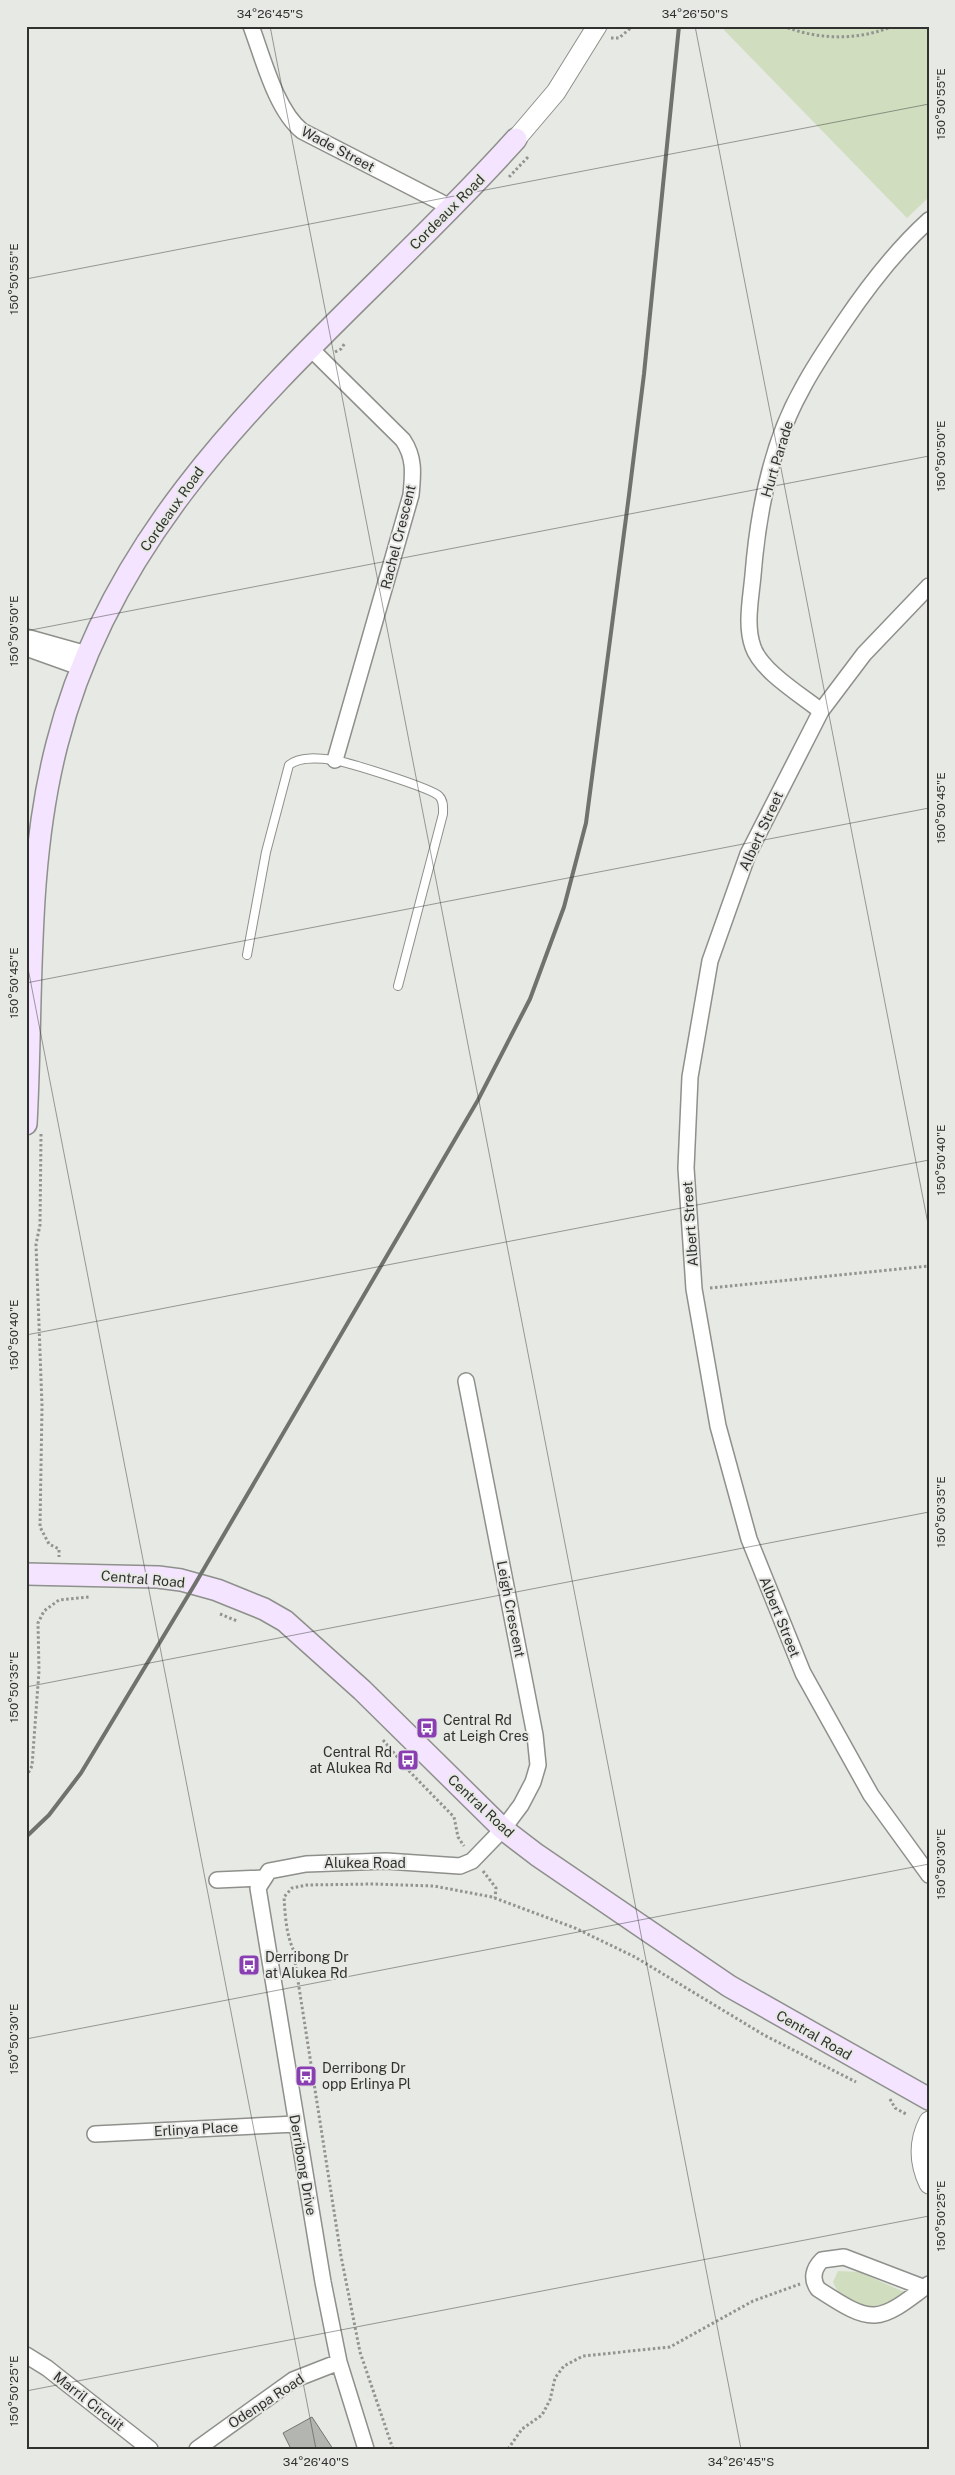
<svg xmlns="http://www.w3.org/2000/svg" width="955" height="2475" font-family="'Public Sans',sans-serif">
<rect width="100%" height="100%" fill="#e7e9e4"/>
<!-- green -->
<path fill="#d0ddbf" d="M725 26H929V197L907 218 724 30Z
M838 2271 859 2272 902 2291H909L892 2304 864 2307 839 2294 833 2282Z"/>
<!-- building -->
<path fill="#b3b5b0" stroke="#737571" d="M312 2417 333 2449H291L283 2433Z"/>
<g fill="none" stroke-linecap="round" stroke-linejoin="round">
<!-- service casing -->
<g stroke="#8e908b" stroke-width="10">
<path id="service" d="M247 955 266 852 289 765C300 756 319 758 333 760 348 762 431 788 439 796 444 801 443 808 443 814L398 986"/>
</g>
<!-- minor casing -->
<g stroke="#8e908b" stroke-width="18">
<path id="minor" d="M251 26C263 58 276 110 302 131L452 208
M310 348 403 440C415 458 413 474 411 495L335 760
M929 586 864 654 821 711 748 854 710 961 690 1077 686 1168 694 1289 718 1426 749 1539 803 1673 871 1795 929 1875
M26 637 87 654
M26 648 82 668
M821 711C801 695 761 671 753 647 745 625 751 598 753 575 758 513 771 444 802 389 814 366 829 344 844 322 869 285 896 250 929 220
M217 1880 263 1878
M95 2134 296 2124
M925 2288 844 2257 822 2260C813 2269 811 2279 818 2289 873 2325 877 2324 929 2284
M26 2355 47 2368 150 2449
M197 2449 293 2380 339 2362
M366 2449 339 2362 323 2282 258 1888 269 1871 306 1864 386 1861 460 1866 472 1861 503 1829 521 1805 533 1782 538 1765 535 1735 466 1381"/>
</g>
<!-- tertiary casing -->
<g stroke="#8e908b" stroke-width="21">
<path id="tertiary" d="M516 139 556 92 597 26
M929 2121C918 2142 919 2163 929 2184"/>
</g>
<!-- secondary casing -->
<g stroke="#8e908b" stroke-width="24">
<path id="secondary" d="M26 1124C33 997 25 868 57 744 124 480 344 331 516 139
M26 1574 158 1577 181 1580 217 1590 264 1609 285 1621 362 1690 503 1829 537 1855 729 1986 929 2099"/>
</g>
<!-- path -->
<path stroke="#929490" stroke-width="3" stroke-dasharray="2.5 2.5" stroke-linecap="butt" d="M783 26C818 40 858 41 893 26
M611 38H619L633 26
M509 177 529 156
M335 352 341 349 345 343
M41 1134 40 1225 36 1244 42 1406 40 1527 49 1544 59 1549V1557
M710 1288 929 1266
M220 1614 237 1621
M383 1740 410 1772 454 1817 458 1837 464 1846
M26 1777 32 1766 39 1671 38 1623 44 1611 59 1600 89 1597
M483 1871 496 1888 495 1898
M890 2099 895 2108 906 2114
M393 2449 360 2352 341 2256 293 1949C286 1933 285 1914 284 1897L292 1888 307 1885 373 1884 434 1886 492 1897 575 1928 635 1957 764 2035 856 2082
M508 2449 522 2429 542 2415 550 2400 555 2378 564 2366 583 2356 670 2347 753 2301 800 2284"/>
<!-- service -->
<use href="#service" stroke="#fff" stroke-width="8"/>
<!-- minor -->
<use href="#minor" stroke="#fff" stroke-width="15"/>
<!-- tertiary -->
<use href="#tertiary" stroke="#fff" stroke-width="19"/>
<!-- secondary -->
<use href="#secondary" stroke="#f4e4ff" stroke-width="21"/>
<!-- rail -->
<path stroke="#70726e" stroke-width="4" d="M26 1837 49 1815 81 1773 195 1584 478 1100 530 999 564 907 586 823 629 495 644 374 679 26"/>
</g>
<!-- ticks -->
<path fill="none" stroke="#313230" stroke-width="1" stroke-opacity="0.45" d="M270 26 741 2449M695 26 929 1229M26 279 929 104M26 631 929 456M26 958 316 2449M26 983 929 808M26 1335 929 1160M26 1687 929 1512M26 2039 929 1864M26 2391 929 2216"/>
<!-- icons -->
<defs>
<g id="bus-square" transform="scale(1.125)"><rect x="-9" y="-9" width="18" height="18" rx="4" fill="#893fb1" stroke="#e7e9e4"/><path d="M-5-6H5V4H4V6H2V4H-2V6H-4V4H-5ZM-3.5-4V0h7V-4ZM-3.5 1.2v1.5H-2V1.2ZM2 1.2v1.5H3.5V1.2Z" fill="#fff"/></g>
</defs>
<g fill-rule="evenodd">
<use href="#bus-square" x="427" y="1728"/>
<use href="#bus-square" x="408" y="1760"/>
<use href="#bus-square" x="249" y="1965"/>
<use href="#bus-square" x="306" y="2076"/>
</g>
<g text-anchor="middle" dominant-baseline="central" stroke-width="4" stroke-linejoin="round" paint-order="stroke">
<!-- street labels -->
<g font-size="14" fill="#313230" stroke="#e7e9e4">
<text transform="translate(338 149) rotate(28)">Wade Street</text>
<text transform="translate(447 212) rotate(-45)">Cordeaux Road</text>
<text transform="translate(777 459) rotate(-73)">Hurt Parade</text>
<text transform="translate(172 509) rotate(-55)">Cordeaux Road</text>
<text transform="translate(398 537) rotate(-76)">Rachel Crescent</text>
<text transform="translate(761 831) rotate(-65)">Albert Street</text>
<text transform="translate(690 1224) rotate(-94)">Albert Street</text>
<text transform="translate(143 1579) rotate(5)">Central Road</text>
<text transform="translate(511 1609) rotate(79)">Leigh Crescent</text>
<text transform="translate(780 1617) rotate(68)">Albert Street</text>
<text transform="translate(481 1806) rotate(43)">Central Road</text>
<text x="365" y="1863">Alukea Road</text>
<text transform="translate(814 2035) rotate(30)">Central Road</text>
<text transform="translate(196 2129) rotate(-3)">Erlinya Place</text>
<text transform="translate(303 2165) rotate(80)">Derribong Drive</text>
<text transform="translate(89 2401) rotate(38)">Marril Circuit</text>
<text transform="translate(266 2401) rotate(-33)">Odenpa Road</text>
</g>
<!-- poi labels -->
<g font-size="14" fill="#313230" stroke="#e7e9e4" text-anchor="start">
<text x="443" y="1720">Central Rd<tspan x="443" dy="16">at Leigh Cres</tspan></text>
<text x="392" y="1752" text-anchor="end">Central Rd<tspan x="392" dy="16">at Alukea Rd</tspan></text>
<text x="265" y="1957">Derribong Dr<tspan x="265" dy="16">at Alukea Rd</tspan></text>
<text x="322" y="2068">Derribong Dr<tspan x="322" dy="16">opp Erlinya Pl</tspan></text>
</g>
</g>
<!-- border -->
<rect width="955" height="2475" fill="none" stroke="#e7e9e4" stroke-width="55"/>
<rect x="28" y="28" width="900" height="2420" fill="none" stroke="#313230" stroke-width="2"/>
<g font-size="12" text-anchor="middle" fill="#313230">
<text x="270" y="18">34°26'45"S</text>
<text x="695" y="18">34°26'50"S</text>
<text transform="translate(941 104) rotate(-90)" y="4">150°50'55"E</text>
<text transform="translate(14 279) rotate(-90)" y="4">150°50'55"E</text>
<text transform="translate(941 456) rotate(-90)" y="4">150°50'50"E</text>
<text transform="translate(14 631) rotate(-90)" y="4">150°50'50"E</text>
<text transform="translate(941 808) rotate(-90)" y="4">150°50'45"E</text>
<text transform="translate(14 983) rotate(-90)" y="4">150°50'45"E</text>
<text transform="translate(941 1160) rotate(-90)" y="4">150°50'40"E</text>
<text transform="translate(14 1335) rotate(-90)" y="4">150°50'40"E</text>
<text transform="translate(941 1512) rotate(-90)" y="4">150°50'35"E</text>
<text transform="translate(14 1687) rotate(-90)" y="4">150°50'35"E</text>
<text transform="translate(941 1864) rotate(-90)" y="4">150°50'30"E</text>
<text transform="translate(14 2039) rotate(-90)" y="4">150°50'30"E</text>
<text transform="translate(941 2216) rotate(-90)" y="4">150°50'25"E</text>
<text transform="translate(14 2391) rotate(-90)" y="4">150°50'25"E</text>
<text x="316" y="2466">34°26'40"S</text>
<text x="741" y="2466">34°26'45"S</text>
</g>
</svg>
